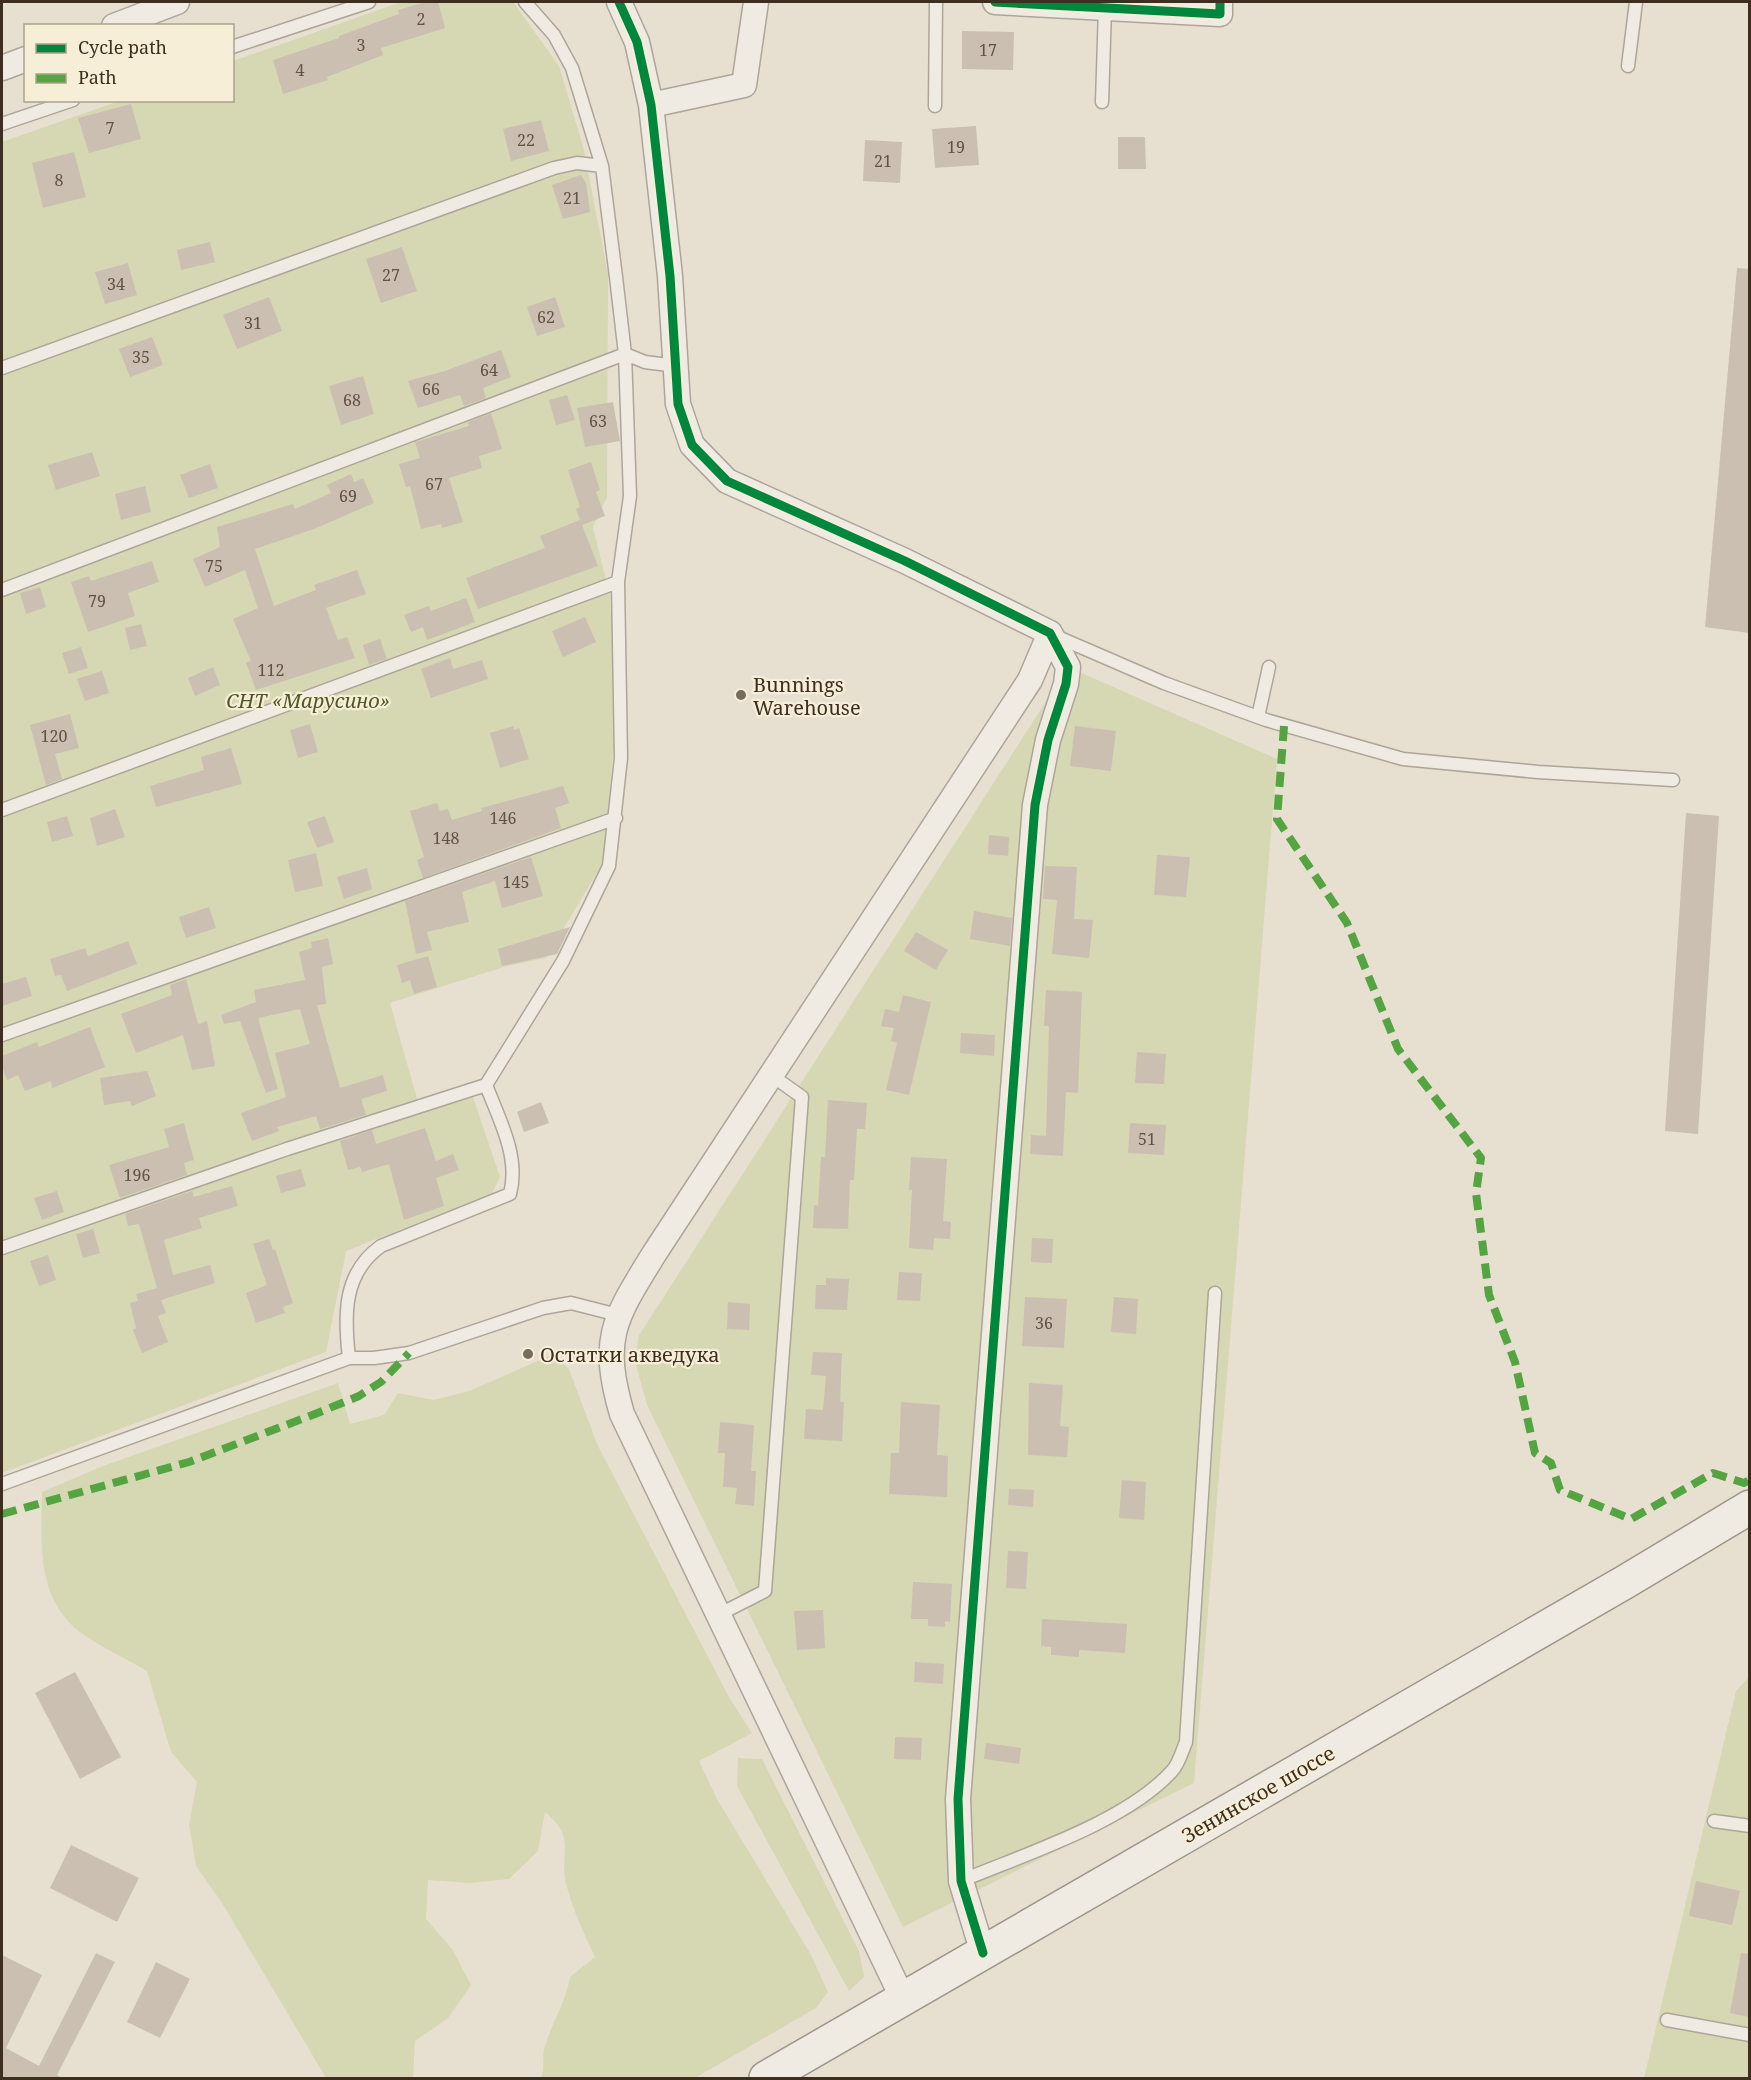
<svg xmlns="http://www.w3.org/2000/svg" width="1751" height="2080" font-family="'Noto Serif',serif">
<rect width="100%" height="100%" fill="#e7e0d1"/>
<!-- green -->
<path fill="#d6d7b3" d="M401 2 514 3 559 66 584 150 608 275 607 497 593 527 610 597 616 716 604 861 546 958 507 966 390 1003 421 1113 473 1097 500 1177 492 1193 346 1251 326 1352 2 1473V142L119 101 232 100 233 61Z
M1068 667 1277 759 1194 1783 903 1927 647 1405 636 1365 638 1337Z
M554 1354 569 1369 597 1444 730 1699 752 1733 699 1761 717 1799 810 1953 828 1992 816 2008 695 2078H541C545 2068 542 2060 544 2050 550 2025 566 2003 570 1977L595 1957C584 1934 572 1908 566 1883 559 1852 577 1838 545 1812L538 1851 509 1879 470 1883 428 1880 426 1919 452 1949 471 1985 448 2018 415 2041 413 2078H326L222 1903 196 1866 189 1825 197 1782 171 1752 147 1671C125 1658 100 1647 80 1632 36 1598 41 1542 42 1492L103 1466 338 1383 350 1424 384 1415 398 1393 434 1400 469 1391Z
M1749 1677V2078H1644L1736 1691Z
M738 1758 762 1759 859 1951 864 1977 849 1991 737 1786Z"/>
<!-- building -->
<path fill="#cbbfb2" d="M426 2H438L445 28 381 48 383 55 327 77 328 80 283 94 273 60 339 38V36L399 14 398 10Z
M962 31 1014 32 1013 70 962 69Z
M131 104 141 139 89 153 78 118Z
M541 120 549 151 511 161 503 129Z
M976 126 979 165 935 168 932 129Z
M1118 137H1145L1146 169H1118Z
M865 140 902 142 900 183 863 181Z
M74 152 86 197 43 208 32 163Z
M581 175 586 183 590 212 563 219 552 185Z
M210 242 215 262 181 270 177 250Z
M402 247 417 291 381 303 366 259Z
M128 263 137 295 105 304 95 272Z
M1737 268 1749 269V633L1705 627Z
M269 297 282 331 237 349 223 315Z
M555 297 565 327 537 336 527 307Z
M152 337 163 365 130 377 119 349Z
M501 350 511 377 483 388 486 398 464 406 460 395 418 408 408 381 445 371Z
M363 376 374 414 341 425 329 386Z
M567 395 575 420 556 425 549 400Z
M613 402 620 441 585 447 577 408Z
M491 413 502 449 479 456 482 468 449 478 463 522 442 528 441 524 421 529 410 486 406 487 399 464 420 458 415 442 469 426 468 422Z
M92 452 100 476 56 490 48 465Z
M591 462 600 490 596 492 605 516 582 525 598 566 478 609 466 578 545 548 540 536 580 520 576 509 580 507 568 470Z
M210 464 218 488 189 498 180 475Z
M351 474 354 482 363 478 374 503 314 529 255 549 274 606 316 590 314 585 357 570 366 594 326 608 338 640 347 637 355 658 256 690 246 663 251 661 233 619 258 608 245 570 205 587 193 559 220 547 217 527 293 504 295 509 331 493 327 485Z
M145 486 151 512 121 520 115 494Z
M152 561 159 582 128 593 135 616 88 632 71 582 89 576 91 581Z
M40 587 46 607 26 614 20 593Z
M466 598 475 622 427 640 423 627 411 632 404 615 429 606 431 611Z
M585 617 596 642 563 657 552 631Z
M141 624 147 646 130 650 125 628Z
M380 639 387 659 369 665 363 645Z
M81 647 88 668 69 674 62 653Z
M450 658 453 669 482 660 488 679 431 698 421 669Z
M213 667 220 685 195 696 188 678Z
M102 671 109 693 85 701 77 679Z
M70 714 79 748 55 754 62 779 46 785 30 725Z
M310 724 318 752 298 758 290 730Z
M513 726 514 730 519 728 529 759 500 768 490 733Z
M1075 726 1116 731 1111 771 1070 766Z
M231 748 242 784 156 807 150 786 204 770 201 757Z
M563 786 569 803 555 808 561 828 423 878 417 860 424 857 410 811 437 803 440 811 448 809 452 820 482 811 481 808Z
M115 809 125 837 97 846 90 818Z
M1686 813 1719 816 1698 1134 1665 1131Z
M67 816 73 836 52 842 47 822Z
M325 816 334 842 317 848 307 822Z
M989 835 1009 837 1008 856 988 854Z
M316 853 323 886 295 892 288 860Z
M1157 855 1190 857 1186 897 1154 895Z
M531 857 543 896 502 908 495 881 462 892 469 922 427 932 432 950 416 954 405 901Z
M1045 866 1077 867 1074 919 1093 920 1089 958 1052 954 1057 900 1043 899Z
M367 868 372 889 344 899 337 877Z
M209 907 216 928 186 938 179 917Z
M974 911 1012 918 1010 946 970 939Z
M570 927 557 954 502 966 498 949Z
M916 932 948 950 936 970 904 951Z
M328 938 333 964 322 967 326 1004 317 1005 340 1088 383 1075 387 1091 361 1099 366 1115 320 1129 316 1116 277 1127 279 1131 252 1141 241 1113 286 1097 275 1053 310 1044 300 1009 258 1018 278 1089 266 1093 240 1021 224 1024 221 1015 256 1002 254 990 305 980 299 952 312 948 311 942Z
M128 941 137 964 67 991 61 975 55 976 50 959 85 948 88 956Z
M428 956 437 987 414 994 410 980 402 983 397 965Z
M26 977 32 996 2 1006V984Z
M186 979 198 1024 207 1021 215 1066 192 1070 183 1035 136 1053 121 1014 172 995 170 985Z
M1046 990 1082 992 1078 1093 1066 1092 1063 1156 1030 1154 1031 1135 1046 1136 1049 1026H1044Z
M903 995 931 1002 909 1095 886 1090 897 1043 891 1041 894 1028 881 1026 885 1009 899 1012Z
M90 1027 105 1067 52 1088 51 1081 25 1091 18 1075 7 1080 2 1066V1056L37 1042 39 1047Z
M961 1033 995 1035 994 1056 960 1053Z
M1137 1052 1166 1054 1164 1084 1135 1083Z
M147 1071 156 1096 132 1106 130 1101 104 1105 100 1078Z
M828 1100 867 1103 865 1129H857L854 1180H850L848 1229 813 1228 814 1205 818 1206 821 1157H825Z
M541 1102 549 1123 524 1132 517 1112Z
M184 1123 194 1160 184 1163 187 1175 120 1198 109 1165 169 1147 164 1129Z
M1130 1123 1166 1125 1164 1155 1128 1153Z
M425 1128 436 1161 453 1154 459 1170 436 1178 444 1206 404 1220 389 1164 362 1172 360 1167 348 1170 340 1141 372 1130 376 1144Z
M911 1157 947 1159 943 1221 951 1222 950 1239 934 1238 933 1250 909 1248 912 1190H909Z
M301 1169 306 1186 281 1193 276 1176Z
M232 1186 238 1206 199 1218 202 1228 164 1240 173 1275 210 1265 215 1283 161 1300 166 1313 158 1316 168 1342 142 1353 133 1330 136 1328 130 1303 138 1301 136 1294 157 1288 139 1224 128 1226 125 1214 192 1191 194 1197Z
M57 1191 64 1212 42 1220 34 1198Z
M93 1229 100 1253 83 1258 76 1234Z
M1032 1238 1053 1239 1052 1263 1031 1262Z
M269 1239 273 1250 275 1249 293 1303 283 1307 285 1313 256 1323 246 1293 267 1285 253 1244Z
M48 1255 56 1280 39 1286 30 1261Z
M899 1272 922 1273 920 1301 897 1300Z
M826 1278 849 1279 847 1310 815 1309 816 1285H826Z
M1025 1297 1067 1299 1064 1348 1022 1346Z
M1114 1297 1138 1299 1136 1334 1111 1332Z
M728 1302 750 1304 749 1330 727 1329Z
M813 1352 842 1353 840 1402H844L842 1441 804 1439 806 1409 823 1410 826 1376 811 1375Z
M1029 1383 1063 1385 1060 1426 1069 1427 1067 1457 1028 1455Z
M901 1402 940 1405 937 1455 948 1456 947 1497 889 1494 891 1453H899Z
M720 1422 754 1425 751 1471H756L754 1506 735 1504 737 1488 723 1487 725 1453H718Z
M1122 1480 1146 1482 1144 1520 1119 1518Z
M1009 1489 1034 1490 1033 1507 1008 1505Z
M1008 1551 1028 1552 1026 1589 1006 1588Z
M913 1582 952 1584 950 1622 945 1621V1627L928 1626V1619H911Z
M823 1610 825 1648 797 1650 794 1611Z
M1042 1619 1127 1624 1125 1653 1079 1650V1657L1051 1655V1647L1041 1646Z
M915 1662 944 1664 943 1684 914 1682Z
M75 1672 121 1757 80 1779 35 1693Z
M895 1737 922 1738 921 1760 894 1759Z
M986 1743 1021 1748 1019 1764 984 1759Z
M71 1845 139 1878 117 1922 50 1888Z
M1696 1881 1740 1891 1732 1925 1689 1916Z
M96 1953 115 1962 57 2075 63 2079H2V1955L42 1975 6 2048 39 2066Z
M1741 1953 1749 1954V2017L1730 2013Z
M156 1962 190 1979 160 2038 127 2022Z"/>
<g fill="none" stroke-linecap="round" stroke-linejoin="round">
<!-- lane casing -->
<g stroke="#ada599" stroke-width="15">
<path id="lane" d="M232 47 369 2
M1628 66 1636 2
M1102 102 1105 8
M935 106 936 2
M2 124 73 100
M2 368 554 168 577 163 602 166
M2 590 625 354 645 362 676 366
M1053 635 1164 683 1266 720 1403 759 1538 772 1673 780
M1258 717 1269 667
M2 810 618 582
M2 1035 616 818
M2 1248 287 1149 486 1085 563 961 609 866 621 758 618 582 630 496 625 354 616 277 602 166 572 68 554 35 525 2
M349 1358C344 1315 343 1273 381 1246L510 1194C520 1157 499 1119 486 1085
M2 1484 349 1358H374L409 1353 543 1308 571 1303 618 1315
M720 1614 765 1591 802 1097 771 1075
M1714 1821 1750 1826
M961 1881C1025 1854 1126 1822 1172 1771 1179 1764 1182 1751 1186 1742L1215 1293
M1667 2020 1750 2035"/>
</g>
<!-- street casing -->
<g stroke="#ada599" stroke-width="27">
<path id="street" d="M619 2 637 42 651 105 670 276 678 404 692 445 727 481 905 561 1050 633 1068 667 1066 684 1048 740 1035 805 958 1799 961 1881 983 1953
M995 2 1220 14V2
M114 26 177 2
M2 68 26 59
M651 105 744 85 756 2
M903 1999 622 1414C600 1338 614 1319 654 1254L1030 680 1050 633"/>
</g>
<!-- secondary casing -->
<g stroke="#9c958a" stroke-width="36">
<path id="secondary" d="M766 2078 1625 1582 1750 1507"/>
</g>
<!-- lane -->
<use href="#lane" stroke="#efebe3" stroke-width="12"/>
<!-- street -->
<use href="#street" stroke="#efebe3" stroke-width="24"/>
<!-- secondary -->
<use href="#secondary" stroke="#efebe3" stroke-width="33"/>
<!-- quiet -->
<path stroke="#54a441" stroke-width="8" stroke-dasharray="15 8" stroke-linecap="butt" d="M1284 726 1277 819 1347 923 1398 1049 1481 1158 1476 1193 1489 1295 1515 1362 1535 1453 1551 1463 1560 1490 1631 1519 1713 1473 1744 1483 1750 1480
M2 1514 189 1462 315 1414 359 1396 381 1382 409 1353"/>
<!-- cycleway casing -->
<g stroke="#f7eed8" stroke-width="13">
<path id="cycleway" d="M619 2 637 42 651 105 670 276 678 404 692 445 727 481 905 561 1050 633 1068 667 1066 684 1048 740 1035 805 958 1799 961 1881 983 1953
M995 2 1220 14V2"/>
</g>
<!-- cycleway -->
<use href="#cycleway" stroke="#00873e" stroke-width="9"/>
</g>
<!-- markers -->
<g fill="#786c5e" stroke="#f7eed8" stroke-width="2">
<circle cx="741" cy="695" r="6"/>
<circle cx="528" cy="1354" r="6"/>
</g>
<g text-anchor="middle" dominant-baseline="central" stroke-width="4.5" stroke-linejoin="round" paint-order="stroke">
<!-- number labels -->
<g font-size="16" fill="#605244">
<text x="421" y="19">2</text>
<text x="361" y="45">3</text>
<text x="988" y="50">17</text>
<text x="300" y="70">4</text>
<text x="110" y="128">7</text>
<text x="526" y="140">22</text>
<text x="956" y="147">19</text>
<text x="883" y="161">21</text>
<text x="59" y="180">8</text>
<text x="572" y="198">21</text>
<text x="391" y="275">27</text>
<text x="116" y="284">34</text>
<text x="546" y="317">62</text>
<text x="253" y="323">31</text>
<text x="141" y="357">35</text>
<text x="489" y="370">64</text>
<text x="431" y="389">66</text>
<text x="352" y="400">68</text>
<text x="598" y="421">63</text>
<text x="434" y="484">67</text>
<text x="348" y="496">69</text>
<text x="214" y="566">75</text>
<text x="97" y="601">79</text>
<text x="271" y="670">112</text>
<text x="54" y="736">120</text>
<text x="503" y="818">146</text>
<text x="446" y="838">148</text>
<text x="516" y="882">145</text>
<text x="1147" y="1139">51</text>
<text x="137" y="1175">196</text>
<text x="1044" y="1323">36</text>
</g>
<!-- poi labels -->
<g font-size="20" fill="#3d2e20" stroke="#f7eed8" text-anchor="start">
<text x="753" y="684">Bunnings<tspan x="753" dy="23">Warehouse</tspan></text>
<text x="540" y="1354">Остатки акведука</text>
</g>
<!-- park labels -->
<g font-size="20" font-style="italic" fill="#4d5a26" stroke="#f7eed8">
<text x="308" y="700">СНТ «Марусино»</text>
</g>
<!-- street labels -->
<g font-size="20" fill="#3d2e20" stroke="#f7eed8">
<text transform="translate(1258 1794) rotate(-30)">Зенинское шоссе</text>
</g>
</g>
<!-- border -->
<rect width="1751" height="2080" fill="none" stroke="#3d2e20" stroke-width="6"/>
<!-- legend -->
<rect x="24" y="24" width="210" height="78" fill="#f7eed8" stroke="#ada18e" stroke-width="1.5"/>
<rect x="36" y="44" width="30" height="9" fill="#00873e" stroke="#ada18e" stroke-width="1.5"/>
<text x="78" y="54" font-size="18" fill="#3d2e20">Cycle path</text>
<rect x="36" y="74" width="30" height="9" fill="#54a441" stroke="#ada18e" stroke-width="1.5"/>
<text x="78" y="84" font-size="18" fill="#3d2e20">Path</text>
</svg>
